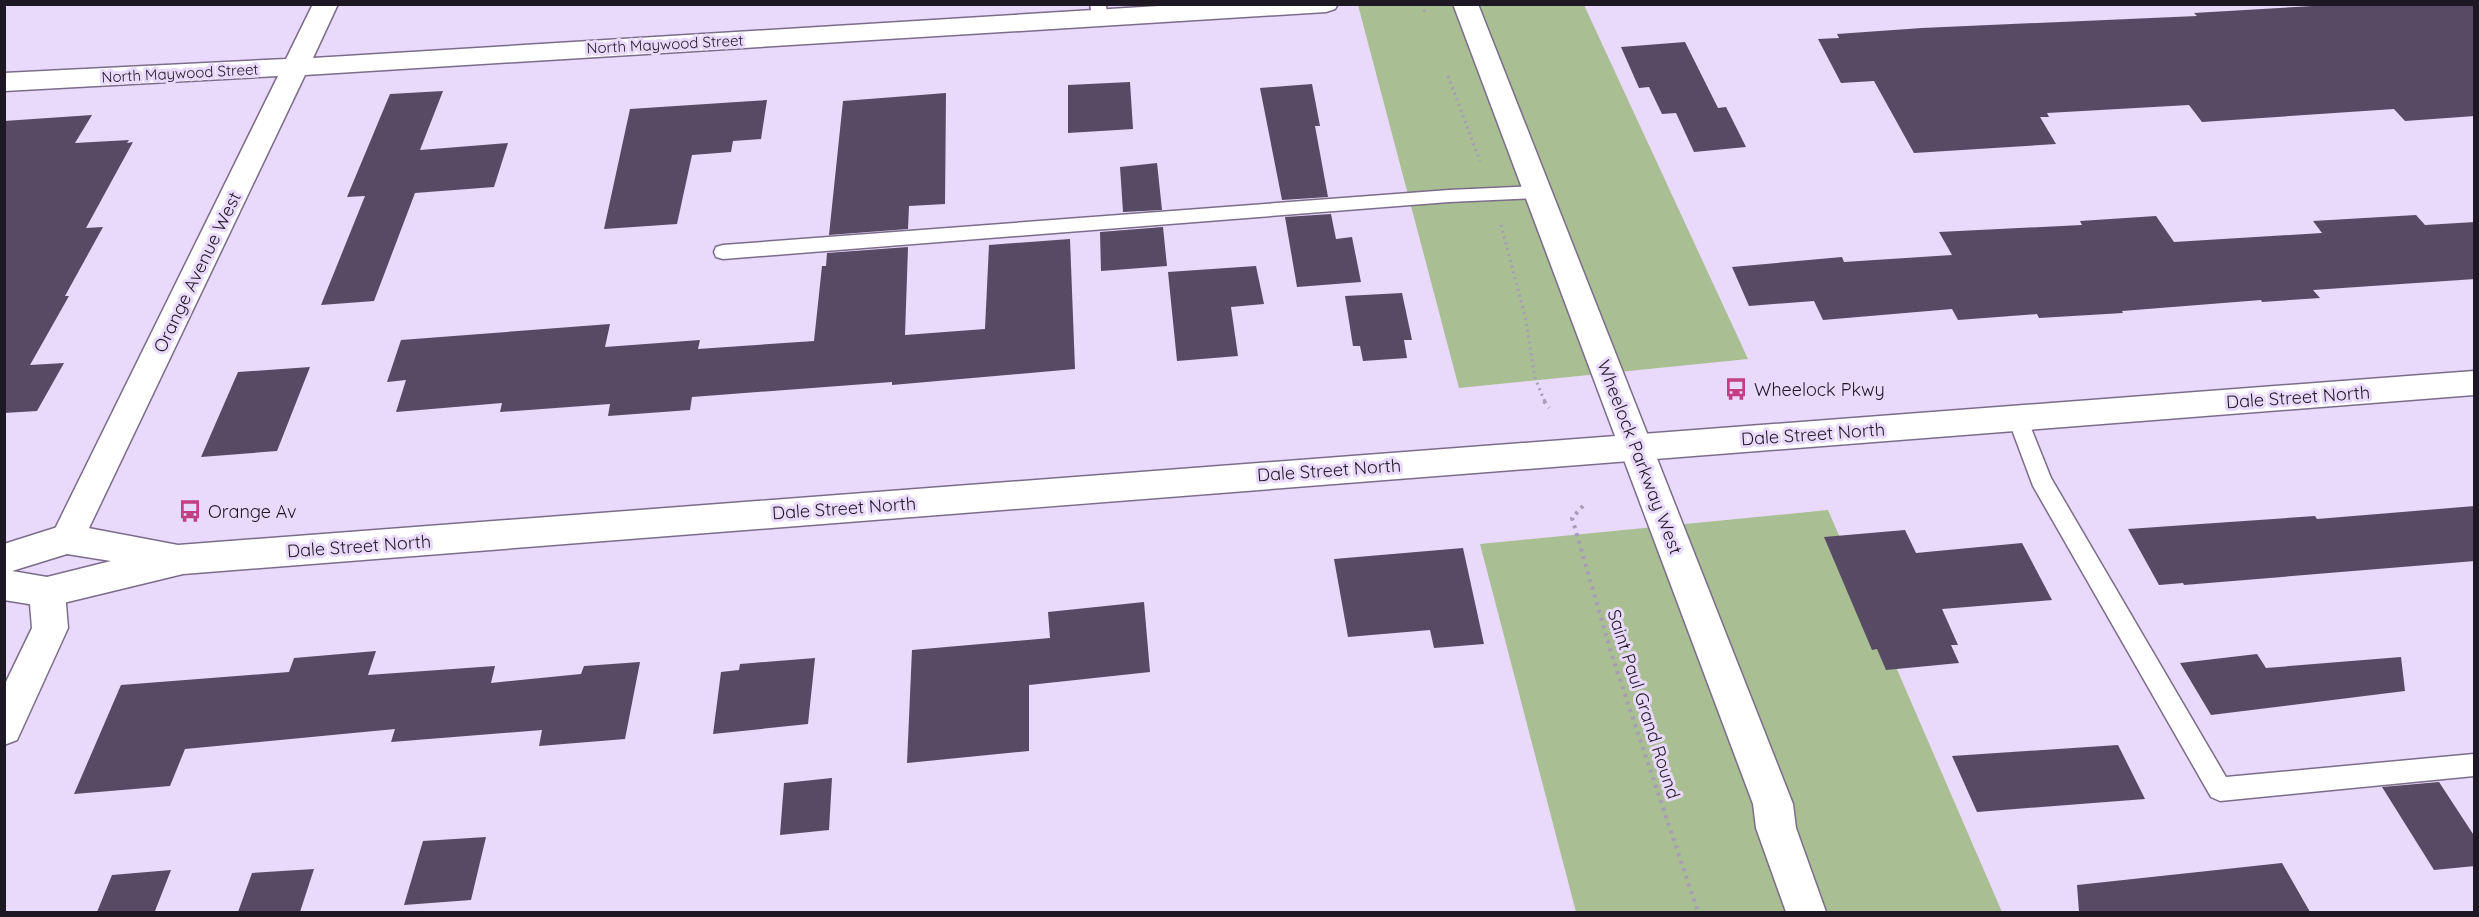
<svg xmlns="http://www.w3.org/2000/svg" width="2479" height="917" font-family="Quicksand,sans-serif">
<rect width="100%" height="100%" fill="#e9d9fa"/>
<!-- green -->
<path fill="#aabe94" d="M1358 5H1584L1748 359 1459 388Z
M1828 510 2002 912H1576L1480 544Z"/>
<!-- building -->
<path fill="#574a65" d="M2348 4H2475V116L2405 121 2394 109 2202 122 2189 105 2047 113 2049 117H2040L2056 144 1914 153 1874 81 1841 83 1818 39 1839 38 1837 34 1922 28 2197 16 2194 13Z
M1685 42 1718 108 1726 107 1746 147 1694 152 1676 113 1662 114 1649 87 1639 88 1621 47Z
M1130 82 1133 129 1068 133V85Z
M1312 84 1320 126H1315L1328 197 1282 200 1260 88Z
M443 91 420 150 508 143 494 187 415 193 374 301 321 305 365 196 347 197 390 94Z
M946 93 945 204 909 206 908 229 829 235 843 101Z
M767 100 761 139 733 141 731 152 692 155 677 224 604 229 630 109Z
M92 115 75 143 129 140 127 143 133 142 86 228 103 227 65 296H69L30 365 64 363 37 411 4 413V121Z
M1157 163 1162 210 1123 212 1120 167Z
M1331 214 1336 239 1352 237 1361 282 1297 287 1285 217Z
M2416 215 2425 225 2475 222V279L2313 290 2320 298 2262 302 2261 300 2122 311 2123 313 2039 318 2037 314 1958 320 1952 309 1823 320 1814 301 1749 306 1732 267 1842 257 1844 262 1952 255 1939 232 2082 225 2080 221 2156 216 2174 242 2322 233 2313 221Z
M1163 227 1167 266 1101 271 1100 232Z
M1070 239 1075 369 892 385V382L692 397 690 410 608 416 610 404 500 412 502 403 396 412 406 380 387 382 401 340 610 324 605 347 700 340 698 349 814 341 822 266H826L827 253 908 247 905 335 985 329 989 245Z
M1256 266 1264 304 1231 307 1238 356 1177 361 1168 272Z
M1402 293 1412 340H1404L1407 358 1363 361 1360 346H1353L1345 296Z
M310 367 277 451 201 457 238 372Z
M2475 506V561L2184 585 2183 583 2159 585 2128 529 2315 516 2317 519Z
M1905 530 1916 553 2022 543 2052 600 1942 609 1958 645H1951L1959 663 1886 670 1877 649 1872 650 1824 537Z
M1463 548 1484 644 1434 648 1430 630 1348 637 1334 559Z
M1144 602 1150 672 1029 685V751L907 763 912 650 1050 638 1048 612Z
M376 651 368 675 495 666 491 683 581 674 584 666 640 662 625 739 539 746 542 730 391 742 395 729 185 749 170 786 74 794 121 685 289 672 294 658Z
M2257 654 2266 668 2401 657 2405 691 2211 715 2180 663Z
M815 658 808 724 713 734 721 672 739 670 740 664Z
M2118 745 2145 799 1977 812 1952 756Z
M832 778 829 830 780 835 784 783Z
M2439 782 2475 837V866L2434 870 2382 787Z
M486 837 471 900 404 905 423 841Z
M2282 863 2310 912H2079L2077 885Z
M314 869 300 912H238L252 873Z
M171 870 155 911 97 912 112 875Z"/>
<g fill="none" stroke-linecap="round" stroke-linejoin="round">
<!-- service casing -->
<g stroke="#7b6d8a" stroke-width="3">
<path id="service" d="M1090 4H1106L1107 18 1105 22H1093Z
M1537 186 1543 188 1546 192 1543 196 1537 198 1449 202 723 259 716 257 714 252 716 247 723 245 1449 190Z
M2018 411 2025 413 2051 478 2226 777 2474 754V776L2220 801 2211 797 2033 486 2008 419 2011 413Z"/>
</g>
<!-- minor casing -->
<g stroke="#7b6d8a" stroke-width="3">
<path id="minor" d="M313 4H338L313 58 1191 4H1338L1335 9 1326 12 305 75 79 549 67 554 55 549 50 539 278 76 4 91V73L286 59Z
M47 577 59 581 65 592 68 628 17 740 4 745V686L32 628 29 592 35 581Z"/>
</g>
<!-- tertiary casing -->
<g stroke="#7b6d8a" stroke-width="3">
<path id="tertiary" d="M1453 4H1478L1793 804 1796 828 1826 912H1786L1756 828 1753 804Z"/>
</g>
<!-- secondary casing -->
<g stroke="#7b6d8a" stroke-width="3">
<path id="secondary" d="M2474 371V395L183 574 47 607 4 600V544L67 524 178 545ZM67 554 111 561 47 577 12 571Z"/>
</g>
<!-- path-far1 -->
<path stroke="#a89cb6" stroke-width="3" stroke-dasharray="2 4" stroke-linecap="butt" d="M1422 4 1426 15
M1448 76 1480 161
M1501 225 1526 320 1535 378 1545 402"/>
<!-- path -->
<path stroke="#a89cb6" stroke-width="4" stroke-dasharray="3 5" stroke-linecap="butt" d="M1544 401 1549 408
M1583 506 1572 518 1613 659 1698 912"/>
<!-- service -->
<use href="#service" fill="#fff" fill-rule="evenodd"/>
<!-- minor -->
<use href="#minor" fill="#fff" fill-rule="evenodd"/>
<!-- tertiary -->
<use href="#tertiary" fill="#fff" fill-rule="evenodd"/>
<!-- secondary -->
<use href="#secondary" fill="#fff" fill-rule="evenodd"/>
</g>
<!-- icons -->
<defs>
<g id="bus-bare" transform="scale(1.8)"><path d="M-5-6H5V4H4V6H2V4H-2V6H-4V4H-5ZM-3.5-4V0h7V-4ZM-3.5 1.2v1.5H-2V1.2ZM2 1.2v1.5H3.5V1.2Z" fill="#c23f84" stroke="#e9d9fa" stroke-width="2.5" paint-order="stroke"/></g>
</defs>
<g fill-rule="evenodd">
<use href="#bus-bare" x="1736" y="389"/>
<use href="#bus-bare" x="190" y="511"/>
</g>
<g text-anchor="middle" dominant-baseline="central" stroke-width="6" stroke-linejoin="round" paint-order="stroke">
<!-- far-street labels -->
<g font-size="15" fill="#1e1824" stroke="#e9d9fa">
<text transform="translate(665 44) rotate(-3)">North Maywood Street</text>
<text transform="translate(180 73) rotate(-3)">North Maywood Street</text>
</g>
<!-- street labels -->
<g font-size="18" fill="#1e1824" stroke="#e9d9fa">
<text transform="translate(197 272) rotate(-64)">Orange Avenue West</text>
<text transform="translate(2298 397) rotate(-4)">Dale Street North</text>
<text transform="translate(1813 434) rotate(-4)">Dale Street North</text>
<text transform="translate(1640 457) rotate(69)">Wheelock Parkway West</text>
<text transform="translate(1329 470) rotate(-4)">Dale Street North</text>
<text transform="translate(844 508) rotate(-4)">Dale Street North</text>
<text transform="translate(359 546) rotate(-4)">Dale Street North</text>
<text transform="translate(1644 704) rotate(72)">Saint Paul Grand Round</text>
</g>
<!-- poi labels -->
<g font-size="18" fill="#1e1824" stroke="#e9d9fa" text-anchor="start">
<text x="1754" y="389">Wheelock Pkwy</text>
<text x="208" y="511">Orange Av</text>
</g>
</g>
<!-- border -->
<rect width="2479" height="917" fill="none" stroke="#1e1824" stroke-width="12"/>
</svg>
